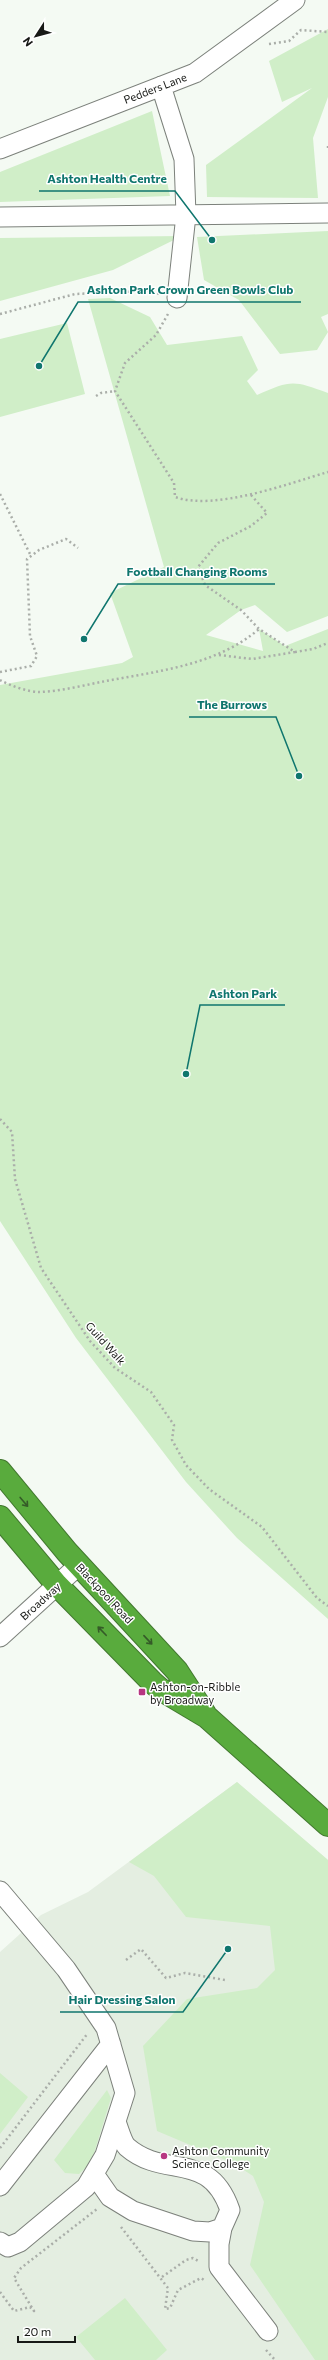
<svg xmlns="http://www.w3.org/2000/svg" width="328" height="2360" font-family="Commissioner,sans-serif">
<rect width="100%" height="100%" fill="#f4faf3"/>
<!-- built -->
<path fill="#e4eee1" d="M237 1782 328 1860V2360H0V1952L41 1915 88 1892Z"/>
<!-- green -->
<path fill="#d0eec8" d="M328 29V97L313 138 318 198 207 197 206 165 312 88 282 102 269 61Z
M152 111 170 196 0 202V172Z
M328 231V314L321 317 328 332 317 350 280 354 239 300 204 280 197 237Z
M182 236 113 270 0 301V238Z
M110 298 150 317 167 345 242 336 258 370 247 381 257 395C291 380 293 380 328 393V616L287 632 255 605 241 610 206 635 263 651 259 629 285 646 328 629V1619L237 1538 186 1482 76 1338 0 1221V685L122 663 133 657 110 593 164 567 88 299Z
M67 323 85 394 0 417V339Z
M237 1782 328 1860V2360H315L250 2265 264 2202 253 2176 233 2163 157 2131 143 2046 187 1999 257 1988 275 1970 270 1926 186 1917 154 1876 129 1862Z
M0 2073 28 2097 0 2134Z
M107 2090 111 2098 91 2163 79 2174 65 2173 54 2160Z
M125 2298 167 2350 156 2360H95L76 2337Z"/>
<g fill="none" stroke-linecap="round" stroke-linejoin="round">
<!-- minor casing -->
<g stroke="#7c817b" stroke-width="21">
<path id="minor" d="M161 86 184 159 186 215 177 298
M0 149 195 73 295 0
M0 217 328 213
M0 1637 79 1565
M0 1891 66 1969 106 2028 125 2093 105 2155 86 2187 20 2242 8 2247 0 2242
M94 2174 110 2197 133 2211 193 2231 210 2232 222 2228 230 2210C209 2149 165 2180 127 2147 122 2142 119 2129 116 2122
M0 2186 111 2044
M222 2228 219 2244V2267L268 2331"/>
</g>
<!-- highway casing -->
<g stroke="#42782f" stroke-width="24">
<path id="highway" d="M0 1471 67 1552 177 1671 205 1714
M0 1517 57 1585 152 1682 160 1689 207 1717 328 1825"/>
</g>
<!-- path -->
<path stroke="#aaaea9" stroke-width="2.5" stroke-dasharray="2 3" stroke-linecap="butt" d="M269 44 289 41 301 30 328 32
M328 146V150
M0 314 75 294 148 291 160 294
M168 314 156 335 125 363 115 391 174 483 175 497C215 511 287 484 328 472
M96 396 101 393 115 391
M0 494 31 556
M251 495 267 513 251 526 218 543 198 567 205 585 241 610 259 629 295 652 313 649 328 643
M219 655 252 659 295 652
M0 672 31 666 37 656 30 636 27 559 39 550 66 539 78 548
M0 680C11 686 28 692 40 692 62 691 85 685 106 681 159 671 217 665 259 629
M0 1119 12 1132 15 1179 41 1268 90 1341 115 1368 151 1392 174 1425 172 1440 186 1465 209 1489 262 1527 317 1598 328 1606
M126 1960 141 1949 166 1978 185 1973 225 1980
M0 2148 88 2033
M121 2227 168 2288 165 2309 170 2308 178 2290 201 2278 204 2280
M162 2277 186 2260 193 2258 200 2262
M0 2292 14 2311 30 2307 34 2311 14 2278 21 2268 97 2209
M266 2350 275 2360"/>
<!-- minor -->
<use href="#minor" stroke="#fff" stroke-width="19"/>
<!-- highway -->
<use href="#highway" stroke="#59ab3d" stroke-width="22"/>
</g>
<!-- one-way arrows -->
<defs><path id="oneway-shaft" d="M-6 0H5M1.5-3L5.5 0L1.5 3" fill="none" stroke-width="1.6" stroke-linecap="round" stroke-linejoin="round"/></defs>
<g stroke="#355b28">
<use href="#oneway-shaft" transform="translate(24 1502) rotate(50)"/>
<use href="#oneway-shaft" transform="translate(102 1631) rotate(-134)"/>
<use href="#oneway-shaft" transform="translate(148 1640) rotate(47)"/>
</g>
<!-- markers -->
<g fill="#b73681" stroke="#fff" stroke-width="1.5">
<rect x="138" y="1688" width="8" height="8" rx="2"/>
<circle cx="164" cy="2156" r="4"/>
</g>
<g text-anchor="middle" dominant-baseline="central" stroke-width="3" stroke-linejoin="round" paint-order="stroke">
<!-- street labels -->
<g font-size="11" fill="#171916" stroke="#fff">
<text transform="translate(155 88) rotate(-21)">Pedders Lane</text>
<text transform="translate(106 1343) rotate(48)">Guild Walk</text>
<text transform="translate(105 1593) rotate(47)">Blackpool Road</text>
<text transform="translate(40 1601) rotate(-42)">Broadway</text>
</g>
<!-- poi labels -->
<g font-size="11" fill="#171916" stroke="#fff" text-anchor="start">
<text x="150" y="1686">Ashton-on-Ribble<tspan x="150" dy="13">by Broadway</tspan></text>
<text x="172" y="2150">Ashton Community<tspan x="172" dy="13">Science College</tspan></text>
</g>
</g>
<!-- callouts -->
<path fill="none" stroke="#0f766e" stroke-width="1.5" d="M212 240L175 191H39M39 366L78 302H301M84 639L118 584H275M299 776L276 717H189M186 1074L200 1005H285M228 1949L183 2012H60"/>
<g fill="#0f766e" stroke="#fff" stroke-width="1.5">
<circle cx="212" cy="240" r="4"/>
<circle cx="39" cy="366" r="4"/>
<circle cx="84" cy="639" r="4"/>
<circle cx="299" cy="776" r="4"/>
<circle cx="186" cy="1074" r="4"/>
<circle cx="228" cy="1949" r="4"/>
</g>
<g font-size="12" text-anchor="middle" font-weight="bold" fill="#0f766e" stroke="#fff" stroke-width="3" stroke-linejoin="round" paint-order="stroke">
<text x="107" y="183">Ashton Health Centre</text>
<text x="190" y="294">Ashton Park Crown Green Bowls Club</text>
<text x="197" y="576">Football Changing Rooms</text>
<text x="232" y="709">The Burrows</text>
<text x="243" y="998">Ashton Park</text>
<text x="122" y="2004">Hair Dressing Salon</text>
</g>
<!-- north arrow -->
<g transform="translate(36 36) rotate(234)" stroke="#ffffff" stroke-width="3" paint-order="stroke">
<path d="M0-3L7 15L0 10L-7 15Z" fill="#171916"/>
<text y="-6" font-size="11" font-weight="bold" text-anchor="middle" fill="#171916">N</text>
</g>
<!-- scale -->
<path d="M18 2336v6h57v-6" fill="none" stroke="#171916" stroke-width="2"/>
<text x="24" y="2336" font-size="12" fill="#171916" stroke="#ffffff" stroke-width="3" paint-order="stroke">20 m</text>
</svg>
